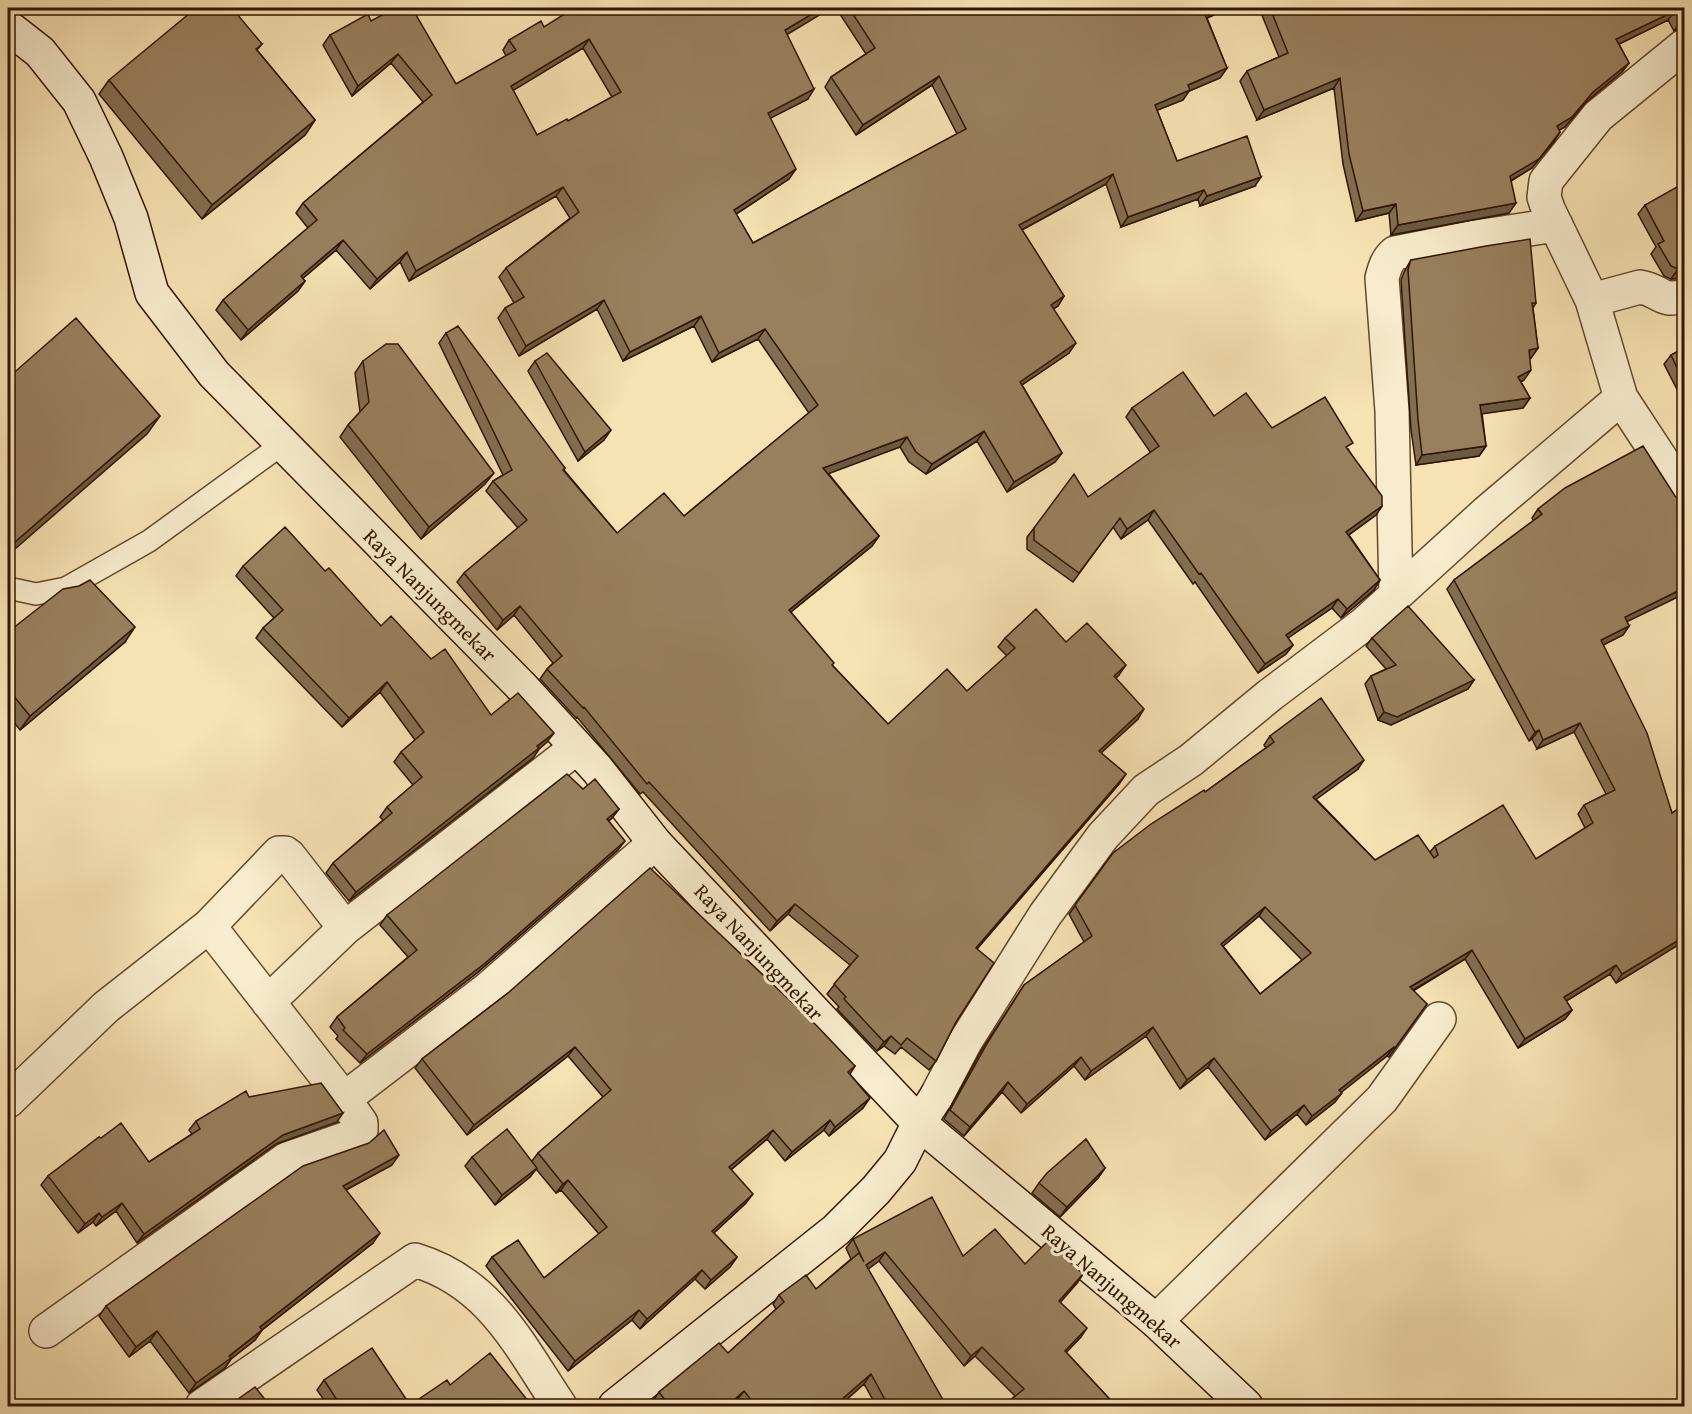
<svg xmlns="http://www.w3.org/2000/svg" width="1692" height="1414" font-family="'Gentium Book Plus',serif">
<rect width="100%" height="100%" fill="#f6e2b3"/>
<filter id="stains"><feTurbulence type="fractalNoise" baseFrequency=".00333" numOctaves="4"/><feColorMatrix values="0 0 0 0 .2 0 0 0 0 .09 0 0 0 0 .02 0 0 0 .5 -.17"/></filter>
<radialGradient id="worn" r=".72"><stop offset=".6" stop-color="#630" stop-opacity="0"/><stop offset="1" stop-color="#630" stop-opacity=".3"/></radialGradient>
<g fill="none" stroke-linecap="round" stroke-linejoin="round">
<!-- lane casing -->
<g stroke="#63482e" stroke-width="24">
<path id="lane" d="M8 588 36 594 66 588 149 541 284 443"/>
</g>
<!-- street casing -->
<g stroke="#63482e" stroke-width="36">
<path id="street" d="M1592 300 1640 287C1661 290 1660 303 1684 296
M1621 398 1684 494
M1396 595 1392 411 1382 278C1385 267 1387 260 1395 253L1476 237 1556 225
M268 1002 345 928 576 748
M936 1097 965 1042 1045 915 1103 836 1146 790 1191 760 1270 695 1364 624 1487 512 1621 398 1592 300 1548 209 1544 197 1546 181 1598 116 1684 46
M344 1099 489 988 655 843
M8 1101 106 1007 209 926 279 853H285L289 856 345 928
M1156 1321 1382 1099 1439 1019
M46 1331 287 1159 356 1135 361 1130V1123L344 1099 209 926
M202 1406 415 1260C491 1283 519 1345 560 1406"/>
</g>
<!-- secondary casing -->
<g stroke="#321501" stroke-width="36">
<path id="secondary" d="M8 27 40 52 79 101 106 157 131 218 152 293 214 374 520 685 597 769 655 843 919 1123 1156 1321 1246 1406
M615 1406 836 1230 876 1190 900 1161 919 1123 936 1097"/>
</g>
<!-- lane -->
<use href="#lane" stroke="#f9ecce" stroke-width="21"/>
<!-- street -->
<use href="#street" stroke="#f9ecce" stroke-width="33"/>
<!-- secondary -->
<use href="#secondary" stroke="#f9ecce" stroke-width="33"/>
</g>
<!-- wall -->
<path fill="#836e51" stroke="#321501" stroke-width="1.5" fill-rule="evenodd" d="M836 8H1229L1207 18 1227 68 1220 78 1189 91 1183 100 1157 110 1177 161 1255 186 1200 206 1198 199 1121 227 1106 184 1022 230 1064 296 1058 306 1053 309 1069 353 1022 385 1062 453 1055 462 1007 492 977 441 926 474 909 462 900 447 828 473 879 536 872 546 791 612 833 666 888 724 967 691 1007 656 998 647 1005 638 1066 642 1119 675 1116 678 1138 719 1101 753 1126 774 1119 784 977 949 956 1022 936 1061 929 1070 901 1047 895 1054 884 1046 877 1051 837 1009 839 1007 827 994 850 965 788 914 770 931 643 792 640 794 577 717 576 718 540 679 547 669 553 663 514 615 497 630 457 582 464 573 518 528 486 491 493 481 503 475 439 343 446 333 565 468 564 470 617 533 684 516 809 413 758 339 712 362 694 326 623 361 597 309 519 356 498 318 505 308 514 303 499 277 506 268 570 218 556 196 409 281 400 262 370 289 336 250 302 279 305 281 298 291 241 340 216 310 223 300 308 228 296 213 303 203 423 102 391 63 352 96 323 45 330 35 371 21 456 84 506 56 503 50 509 40 544 27 787 34 808 99 770 118 789 179 736 214 753 243 957 134 932 85 856 135 825 87 831 77 866 54ZM583 48 612 97 568 121 537 135 513 90Z
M1259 8H1684L1682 27 1674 31 1668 20 1619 44 1629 63 1622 72 1586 102 1565 127 1559 130 1560 132 1554 142 1532 168 1511 181 1509 213 1391 235 1389 213 1356 221 1343 164 1334 88 1257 120 1240 81 1247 71 1279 57Z
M262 44 257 50 315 120 305 135 202 219 99 94 109 80Z
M1645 205 1684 278 1671 279 1664 276 1651 254 1656 247 1638 214Z
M1411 260 1536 303 1533 308 1538 348 1531 358H1530L1524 380 1521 382 1530 398 1523 408 1482 413 1486 446 1479 456 1416 465 1411 430 1401 280 1404 272Z
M1684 348V401H1683L1664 364 1671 355Z
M363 361 485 484 421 539 340 437 348 425 360 412 355 373Z
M535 361 604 440 578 461 528 371Z
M1132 408 1214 416 1272 428 1348 449 1382 506 1376 515 1349 535 1380 580 1374 590 1341 618 1332 608 1288 638 1293 645 1286 654 1258 673 1195 582 1193 584 1148 520 1121 539 1113 527 1073 582 1027 549V537L1034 528 1088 497 1151 453 1126 417Z
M1538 509 1627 622 1629 626 1623 635 1603 645 1672 813 1684 805V944L1683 942 1616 983 1610 974 1566 1001 1572 1010 1565 1019 1518 1048 1465 959 1413 991 1427 1004 1389 1057 1387 1056 1341 1092 1335 1102 1306 1125 1297 1114 1265 1140 1208 1067 1180 1089 1146 1036 1085 1080 1074 1066 1021 1113 1002 1092 964 1136 944 1119 981 1051 1024 985 1084 942 1069 914 1113 853 1205 792 1266 748 1264 745 1270 736 1358 769 1316 799 1375 860 1430 852 1435 846 1536 859 1585 828 1578 814 1584 805 1606 794 1574 732 1537 749 1532 739 1529 741 1447 589 1454 580 1534 521 1532 518ZM1259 916 1302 960 1260 994 1223 946Z
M243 566 325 571 381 626 431 659 491 715 547 742 539 749 533 758 349 901 326 873 333 863 383 820 380 817 387 807 413 785 394 762 401 752 415 740 380 692 342 727 256 638 263 628 274 618 236 576Z
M8 632 125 642 20 730 8 715Z
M1372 638 1474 680 1468 689 1391 725 1378 720 1365 684 1371 676 1386 669 1366 646Z
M583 789 619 809 612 818 609 821 618 850 477 973 360 1063 336 1039 338 1036 330 1027 337 1017 408 957 380 925 387 915Z
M508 993 855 1066 850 1074 863 1108 829 1136 824 1130 785 1161 767 1139 731 1170 746 1203 714 1233 737 1257 730 1267 705 1289 695 1279 640 1329 632 1320 568 1371 486 1266 492 1257 544 1278 599 1234 561 1190 556 1193 536 1169 530 1177 495 1205 465 1166 472 1157 532 1161 538 1153 603 1097 568 1056 467 1135 415 1068 422 1059Z
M249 1097 337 1122 276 1144 137 1243 116 1211 96 1226 93 1222 78 1233 41 1185 48 1176 101 1138 149 1162 192 1134 189 1130 196 1121Z
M392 1165 346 1190 373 1243 262 1330 255 1340 231 1359 225 1368 189 1393 150 1341 129 1357 99 1316 106 1306Z
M1105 1168 1098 1178 1060 1217 1032 1193 1039 1183Z
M853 1239 963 1256 1025 1264 1083 1274 1077 1283 1060 1302 1081 1337 1066 1352 1117 1407H1005L1008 1402 1015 1396 975 1356 964 1366 879 1261 868 1269 947 1407H877L864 1384 838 1407H742L737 1400 730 1407H656L652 1402 659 1392 728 1353 776 1309 773 1304 779 1295 816 1289 851 1259 846 1248Z
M324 1380 410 1405 450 1385 531 1407H329L317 1390Z"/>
<!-- shaded-wall -->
<path fill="#6a5a42" stroke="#321501" stroke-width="1.5" d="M822 8H831L778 40 785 30Z
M1214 8H1229L1198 22 1204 12Z
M1675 11 1668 20 1609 49 1616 39Z
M1684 19V28L1682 27 1674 31 1681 21Z
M589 39 583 48 504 96 511 86Z
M398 54 391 63 352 96 358 86Z
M1629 63 1622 72 1586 102 1565 127 1550 135 1557 126 1593 92Z
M1227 68 1220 78 1189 91 1183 100 1148 114 1155 105 1188 85Z
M939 76 932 85 856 135 863 125Z
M1340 78 1334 88 1257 120 1264 110Z
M814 89 808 99 761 123 768 113Z
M315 120 305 135 202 219 212 205Z
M1560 132 1532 168 1503 185 1510 176Z
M796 169 789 179 727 220 734 210Z
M1113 174 1106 184 1012 235 1019 225Z
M1261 177 1255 186 1200 206 1207 196Z
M563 187 556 196 409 281 416 271Z
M1204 190 1198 199 1121 227 1128 217Z
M1516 203 1509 213 1391 235 1398 225Z
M1396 204 1389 213 1356 221 1363 211Z
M343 240 336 250 294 286 301 276Z
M407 252 400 262 370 289 377 279Z
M1678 269H1684V278L1671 279Z
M305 281 298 291 241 340 248 330Z
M1064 296 1058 306 1044 315 1051 305Z
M604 300 597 309 519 356 526 346Z
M701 316 694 326 623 361 630 352Z
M765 329 758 339 712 362 719 353Z
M1076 343 1069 353 1013 391 1020 382Z
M1538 348 1531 358 1522 359 1529 350Z
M1531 370 1524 380 1511 387 1518 377Z
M1530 398 1523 408 1474 415 1480 405Z
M160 416 147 434 8 555V548Z
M611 430 604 440 578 461 585 452Z
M984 431 977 441 926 474 932 464Z
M907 437 900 447 817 478 823 468Z
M1486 446 1479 456 1416 465 1422 455Z
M1062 453 1055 462 1007 492 1014 482Z
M494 473 485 484 421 539 429 527Z
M1382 506 1376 515 1340 541 1346 532Z
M1154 510 1148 520 1121 539 1127 529Z
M879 536 872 546 782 619 789 610Z
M1380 580 1374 590 1341 618 1347 609Z
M1684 588V594L1618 626 1625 617Z
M1338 599 1332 608 1279 644 1286 635Z
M520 606 514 615 497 630 503 620Z
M1629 626 1623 635 1595 649 1601 640Z
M135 627 125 642 20 730 30 716Z
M1293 645 1286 654 1258 673 1265 664Z
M1126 665 1119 675 1107 686 1114 676Z
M1474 680 1468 689 1391 725 1378 720 1384 712Z
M387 682 380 692 342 727 349 718Z
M1144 709 1138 719 1092 761 1099 751Z
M1580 723 1574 732 1537 749 1543 740Z
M1539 730 1532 739 1529 741 1535 732Z
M554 733 547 742 539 749 533 758 349 901 356 892Z
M1364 760 1358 769 1307 806 1313 797Z
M1126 774 1119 784 969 958 976 948Z
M619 809 612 818 600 828 607 819Z
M625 841 618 850 477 973 360 1063 367 1054Z
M795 904 788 914 770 931 777 921Z
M1265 907 1259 916 1215 953 1221 944Z
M1684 937V941L1683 942 1616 983 1622 974Z
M1472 950 1465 959 1403 996 1410 987Z
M1616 965 1610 974 1558 1006 1564 997Z
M1572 1010 1565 1019 1518 1048 1525 1039Z
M1153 1027 1146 1036 1085 1080 1091 1071Z
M891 1036 884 1046 877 1051 884 1042Z
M575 1047 568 1056 467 1135 474 1125Z
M1394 1047 1387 1056 1333 1099 1339 1090Z
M1081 1057 1074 1066 1021 1113 1027 1104Z
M1214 1058 1208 1067 1180 1089 1187 1080Z
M1008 1082 1002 1092 964 1136 970 1127Z
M1342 1093 1335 1102 1306 1125 1312 1116Z
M870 1098 863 1108 829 1136 835 1127Z
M1304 1105 1297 1114 1265 1140 1271 1131Z
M343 1113 337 1122 276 1144 137 1243 144 1234 283 1135Z
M830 1120 824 1130 785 1161 792 1152Z
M773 1130 767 1139 722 1177 729 1167Z
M399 1155 392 1165 336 1195 343 1186Z
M537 1168 530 1177 495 1205 502 1195Z
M1105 1168 1098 1178 1060 1217 1067 1207Z
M568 1180 561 1190 556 1193 563 1184Z
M753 1194 746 1203 706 1240 712 1231Z
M122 1203 116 1211 96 1226 102 1217Z
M99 1213 93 1222 78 1233 85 1224Z
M380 1233 373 1243 253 1337 260 1327Z
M885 1252 879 1261 860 1275 866 1265Z
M737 1257 730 1267 705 1289 711 1280Z
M702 1270 695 1279 640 1329 647 1319Z
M1083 1274 1077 1283 1053 1311 1059 1301Z
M639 1310 632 1320 568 1371 575 1361Z
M1087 1328 1081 1337 1059 1360 1065 1351Z
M262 1330 255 1340 231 1359 225 1368 189 1393 196 1383Z
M157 1331 150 1341 129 1357 136 1347Z
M982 1347 975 1356 964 1366 971 1356Z
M871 1374 864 1384 838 1407H833Z
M744 1391 737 1400 730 1407H726Z"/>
<!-- building -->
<path fill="#98805e" stroke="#321501" stroke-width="1.5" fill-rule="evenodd" d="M196 8H232L262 44 256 49 315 120 212 205 109 80Z
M395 8H412L456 84 516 50 509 40 541 21 544 27 574 8H822L785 30 814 89 768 113 796 169 734 210 753 243 966 129 939 76 863 125 831 77 875 48 849 8H1214L1204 12 1227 68 1188 85 1190 90 1155 105 1177 161 1247 136 1261 177 1207 196 1204 190 1128 217 1113 174 1019 225 1064 296 1051 305 1076 343 1020 382 1062 453 1014 482 984 431 932 464 916 452 907 437 823 468 879 536 789 610 834 663 832 665 888 724 947 669 967 691 1015 648 1005 638 1036 609 1066 642 1087 623 1126 665 1114 676 1144 709 1099 751 1126 774 976 948 994 963 956 1022 936 1061 907 1038 901 1045 891 1036 884 1042 844 999 846 997 834 984 858 956 795 904 777 921 649 782 647 784 584 707 583 708 547 669 562 656 520 606 503 620 464 573 527 520 493 481 512 470 446 333 458 326 565 468 563 470 617 533 664 493 684 516 818 405 765 329 719 353 701 316 630 352 604 300 526 346 505 308 524 297 506 268 579 212 563 187 416 271 407 252 377 279 343 240 301 276 305 281 248 330 223 300 317 220 303 203 432 95 398 54 358 86 330 35 368 14 371 21ZM589 39 621 92 568 121 567 119 537 135 511 86Z
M1270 8H1684V19L1681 21 1675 11 1616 39 1629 63 1593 92 1572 117 1557 126 1560 132 1539 159 1510 176 1516 203 1398 225 1396 204 1363 211 1349 154 1340 78 1264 110 1247 71 1288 53Z
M1684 183V269H1678L1671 266 1658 244 1664 241 1645 205Z
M1530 239 1536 303H1532L1538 348 1529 350 1531 370 1518 377 1530 398 1480 405 1486 446 1422 455 1418 420 1408 270 1410 262 1411 260 1486 246Z
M76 318 160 416 8 548V378Z
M386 344H398L494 473 429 527 348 425 369 402 363 361Z
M1684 348V383L1671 355Z
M547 353 611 430 585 452 535 361Z
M1183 372 1214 416 1246 393 1272 428 1325 397 1353 443 1346 447 1382 496V506L1346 532 1380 580 1347 609 1338 599 1286 635 1293 645 1265 664 1201 573 1199 574 1154 510 1127 529 1120 518 1079 573 1034 540V528L1074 474 1088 497 1159 446 1132 408Z
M1643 446 1675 496 1682 502H1684V588L1625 617 1629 626 1601 640 1647 733 1672 813 1684 805V846L1683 847 1684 849V937L1622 974 1616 965 1564 997 1572 1010 1525 1039 1472 950 1410 987 1427 1004 1395 1048 1394 1047 1339 1090 1342 1093 1312 1116 1304 1105 1271 1131 1214 1058 1187 1080 1153 1027 1091 1071 1081 1057 1027 1104 1008 1082 970 1127 950 1110 988 1042 1024 985 1092 936 1075 905 1113 853 1151 824 1204 790 1205 792 1274 742 1270 736 1321 698 1364 760 1313 797 1375 860 1418 835 1434 858 1438 855 1435 846 1503 805 1536 859 1593 823 1584 805 1615 790 1580 723 1543 740 1539 730 1535 732 1454 580 1542 514 1538 509 1565 488ZM1265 907 1311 953 1260 994 1221 944Z
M285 527 325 571 329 568 381 626 391 616 431 659 445 649 491 715 518 693 554 733 537 746 539 748 356 892 333 863 392 813 387 807 422 777 401 752 424 732 387 682 349 718 263 628 283 610 243 566Z
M90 580 135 627 30 716 8 689V632L63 589 79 586Z
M1408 606 1474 680 1397 717 1384 712 1371 676 1396 665 1372 638Z
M567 774 583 789 595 779 619 809 607 819 625 841 484 964 367 1054 343 1030 345 1028 337 1017 417 950 387 915Z
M650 868 817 1026 855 1066 848 1072 870 1098 835 1127 830 1120 792 1152 773 1130 729 1167 753 1194 712 1231 737 1257 711 1280 702 1270 647 1319 639 1310 575 1361 492 1257 518 1240 544 1278 607 1227 568 1180 563 1184 538 1153 611 1090 575 1047 474 1125 422 1059 508 993Z
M321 1083 343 1113 283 1135 144 1234 122 1203 102 1217 99 1213 85 1224 48 1176 99 1137 101 1138 121 1123 149 1162 200 1129 196 1121 246 1091 249 1097Z
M507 1129 537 1168 502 1195 472 1157Z
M384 1130 399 1155 343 1186 380 1233 260 1327 262 1330 229 1356 231 1358 196 1383 157 1331 136 1347 106 1306 303 1166 369 1143Z
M1086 1139 1105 1168 1067 1207 1039 1183 1047 1173Z
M932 1197 963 1256 995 1229 1025 1264 1048 1241 1083 1274 1059 1301 1087 1328 1065 1351 1117 1407H1012L1008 1402 1024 1389 982 1347 971 1356 885 1252 866 1265 947 1407H889L871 1374 833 1407H760L758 1405 757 1407 744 1391 726 1407H665L668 1404 659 1392 719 1343 728 1353 784 1302 779 1295 806 1275 816 1289 859 1253 864 1262 853 1239Z
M372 1348 410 1405 447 1380 450 1385 490 1353 532 1406 531 1407H334L339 1403 324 1380Z
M255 1387 271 1407H227Z"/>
<g text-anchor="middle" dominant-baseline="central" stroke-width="6" stroke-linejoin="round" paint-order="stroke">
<!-- street labels -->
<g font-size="21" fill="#321501" stroke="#f9ecce">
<text transform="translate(430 595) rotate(45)">Raya Nanjungmekar</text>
<text transform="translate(759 952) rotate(47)">Raya Nanjungmekar</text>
<text transform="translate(1112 1286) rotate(41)">Raya Nanjungmekar</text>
</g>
</g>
<!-- margin -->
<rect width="1692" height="1414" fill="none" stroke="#f6e2b3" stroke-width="30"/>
<rect x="9" y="9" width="1674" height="1396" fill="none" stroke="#321501" stroke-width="3"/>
<rect x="15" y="15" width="1662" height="1384" fill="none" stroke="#321501" stroke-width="1.5"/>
<rect width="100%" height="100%" filter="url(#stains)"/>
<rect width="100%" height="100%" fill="url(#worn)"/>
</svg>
